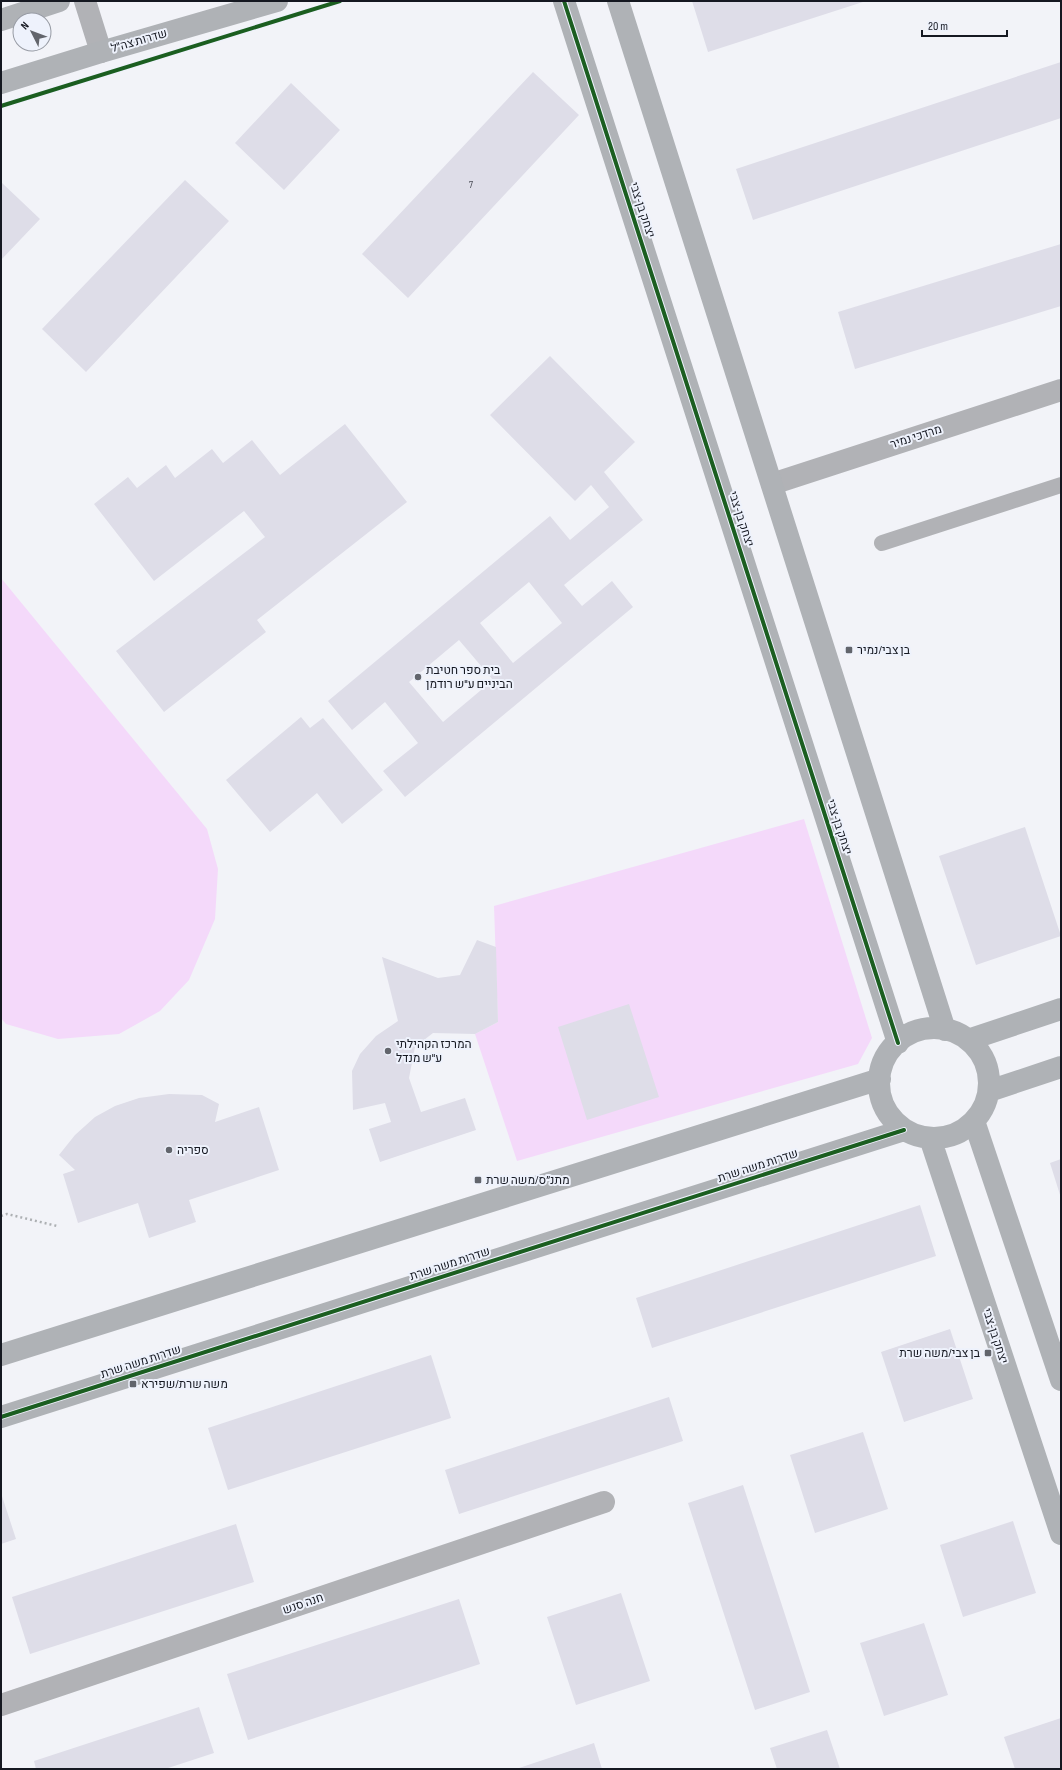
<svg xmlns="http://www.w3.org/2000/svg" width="1062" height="1770" font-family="'Sofia Sans Condensed',Heebo,sans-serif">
<rect width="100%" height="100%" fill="#f2f3f8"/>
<!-- green -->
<path fill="#f4d9fa" d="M1 578 207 829 218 869 215 919 189 980 160 1011 119 1034 58 1039 6 1024 1 1018Z
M804 819 872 1038 858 1064 517 1161 475 1034 498 1022 494 906Z"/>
<!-- building -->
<path fill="#dedde8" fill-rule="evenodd" d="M692 1H866L708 52Z
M1061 62V118L753 220 736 169Z
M533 72 579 115 408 298 362 254Z
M291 83 340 130 284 190 235 143Z
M185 180 229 221 86 372 42 329Z
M1 182 40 219 1 260Z
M1061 244V306L855 369 838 312Z
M550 356 635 442 604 472 643 520 564 585 582 606 612 581 633 607 405 797 383 771 418 743 385 702 352 730 328 701 550 516 570 540 609 507 591 485 575 501 490 415ZM529 582 562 623 513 663 480 623ZM459 640 493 680 443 722 409 682Z
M345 424 407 502 257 620 266 632 164 712 116 651 265 537 244 511 154 581 94 504 128 477 137 488 166 465 175 478 212 449 223 463 252 440 280 475Z
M301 717 310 728 323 718 383 790 342 824 317 793 270 832 226 780Z
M1025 827 1061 936 976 965 939 856Z
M477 940 496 947 498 1022 475 1034 433 1033 415 1047 409 1078 421 1112 465 1098 476 1130 380 1162 369 1129 391 1122 385 1103 353 1110 352 1071 360 1054 376 1036 398 1021 382 957 438 978 460 975Z
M629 1004 659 1097 587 1120 558 1027Z
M169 1094 202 1095 219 1104 215 1122 259 1107 279 1170 189 1200 196 1222 149 1238 138 1203 78 1223 63 1174 75 1170 59 1155 75 1135 95 1117 115 1106 139 1098Z
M1061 1159V1198L1050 1163Z
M920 1205 936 1256 652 1348 636 1298Z
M950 1329 973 1399 904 1422 881 1352Z
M431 1355 451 1418 228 1490 208 1428Z
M669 1397 683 1441 459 1514 445 1470Z
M863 1432 888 1509 815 1533 790 1455Z
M743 1485 810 1692 755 1710 688 1503Z
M1 1493 16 1539 1 1544Z
M1013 1521 1036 1593 963 1617 940 1545Z
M236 1524 254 1582 30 1654 12 1597Z
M621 1593 650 1681 576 1705 547 1617Z
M459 1599 480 1664 248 1740 227 1674Z
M924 1623 948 1695 884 1716 860 1643Z
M199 1707 214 1753 165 1769H36L34 1761Z
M1061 1718V1769H1015L1004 1737Z
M827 1730 840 1769H777L770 1748Z
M594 1743 602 1769H516Z"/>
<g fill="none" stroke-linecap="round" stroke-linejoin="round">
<!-- path -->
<path stroke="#adb0b3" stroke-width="2.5" stroke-dasharray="2 3" stroke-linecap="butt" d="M1 1216 7 1214 57 1226"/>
<!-- lane -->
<path stroke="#b1b2b6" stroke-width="16" d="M882 543 1061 485"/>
<!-- street -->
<path stroke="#b1b2b6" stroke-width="22" d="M85 1 101 52
M772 484 1061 390
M1 1705 604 1502"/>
<!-- secondary -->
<path stroke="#afb2b6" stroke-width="22" d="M564 1 898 1043
M618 1 945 1030
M1 20 59 1
M1 83 101 52 277 1
M879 1083a55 55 0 1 1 110 0a55 55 0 1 1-110 0Z
M968 1040 1061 1009
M989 1091 1061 1067
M974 1121 1061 1380
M930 1138 1061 1534
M1 1355 880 1079
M1 1417 904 1130"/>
<!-- cycleway casing -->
<g stroke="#eef2fc" stroke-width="6">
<path id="cycleway" d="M564 1 898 1043
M1 106 340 1
M1 1417 904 1130"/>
</g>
<!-- cycleway -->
<use href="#cycleway" stroke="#1b5e20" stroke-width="4"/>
</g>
<!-- markers -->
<g fill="#62656c" stroke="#eef2fc" stroke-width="1.5">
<rect x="845" y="646" width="8" height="8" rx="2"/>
<circle cx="418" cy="677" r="4"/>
<circle cx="388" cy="1051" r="4"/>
<circle cx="169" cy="1150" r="4"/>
<rect x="474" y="1176" width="8" height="8" rx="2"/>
<rect x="984" y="1349" width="8" height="8" rx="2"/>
<rect x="129" y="1380" width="8" height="8" rx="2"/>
</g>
<g text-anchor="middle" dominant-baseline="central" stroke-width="4" stroke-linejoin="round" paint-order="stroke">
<!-- number labels -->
<g font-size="10" fill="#494b55">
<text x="471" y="185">7</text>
</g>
<!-- street labels -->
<g font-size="12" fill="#151821" stroke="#eef2fc">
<text transform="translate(139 41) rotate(-16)">שדרות צה"ל</text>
<text transform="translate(642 210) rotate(72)">יצחק בן-צבי</text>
<text transform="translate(916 437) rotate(-18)">מרדכי נמיר</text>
<text transform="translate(741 519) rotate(72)">יצחק בן-צבי</text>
<text transform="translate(839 827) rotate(72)">יצחק בן-צבי</text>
<text transform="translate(758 1166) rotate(-18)">שדרות משה שרת</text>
<text transform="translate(450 1264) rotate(-18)">שדרות משה שרת</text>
<text transform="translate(995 1336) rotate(72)">יצחק בן-צבי</text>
<text transform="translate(141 1362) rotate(-18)">שדרות משה שרת</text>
<text transform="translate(303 1604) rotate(-19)">חנה סנש</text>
</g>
<!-- poi labels -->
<g font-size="12" fill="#151821" stroke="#eef2fc" text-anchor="start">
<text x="857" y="650">בן צבי/נמיר</text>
<text x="426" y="670">בית ספר חטיבת<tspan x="426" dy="14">הביניים ע"ש רודמן</tspan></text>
<text x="396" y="1044">המרכז הקהילתי<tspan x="396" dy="14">ע"ש מנדל</tspan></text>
<text x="177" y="1150">ספריה</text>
<text x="486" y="1180">מתנ״ס/משה שרת</text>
<text x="980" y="1353" text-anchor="end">בן צבי/משה שרת</text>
<text x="141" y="1384">משה שרת/שפירא</text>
</g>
</g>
<!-- border -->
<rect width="1062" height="1770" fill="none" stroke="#151821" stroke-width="4"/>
<!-- north arrow -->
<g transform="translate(32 32) rotate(312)"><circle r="19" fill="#eef2fc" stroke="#979ba4"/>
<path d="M0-3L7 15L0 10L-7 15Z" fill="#62656c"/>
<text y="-6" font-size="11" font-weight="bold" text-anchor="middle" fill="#151821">N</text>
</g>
<!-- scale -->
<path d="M922 30v6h85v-6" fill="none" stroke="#151821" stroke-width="2"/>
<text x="928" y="30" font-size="12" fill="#151821" stroke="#eef2fc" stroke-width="3" paint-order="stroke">20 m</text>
</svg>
